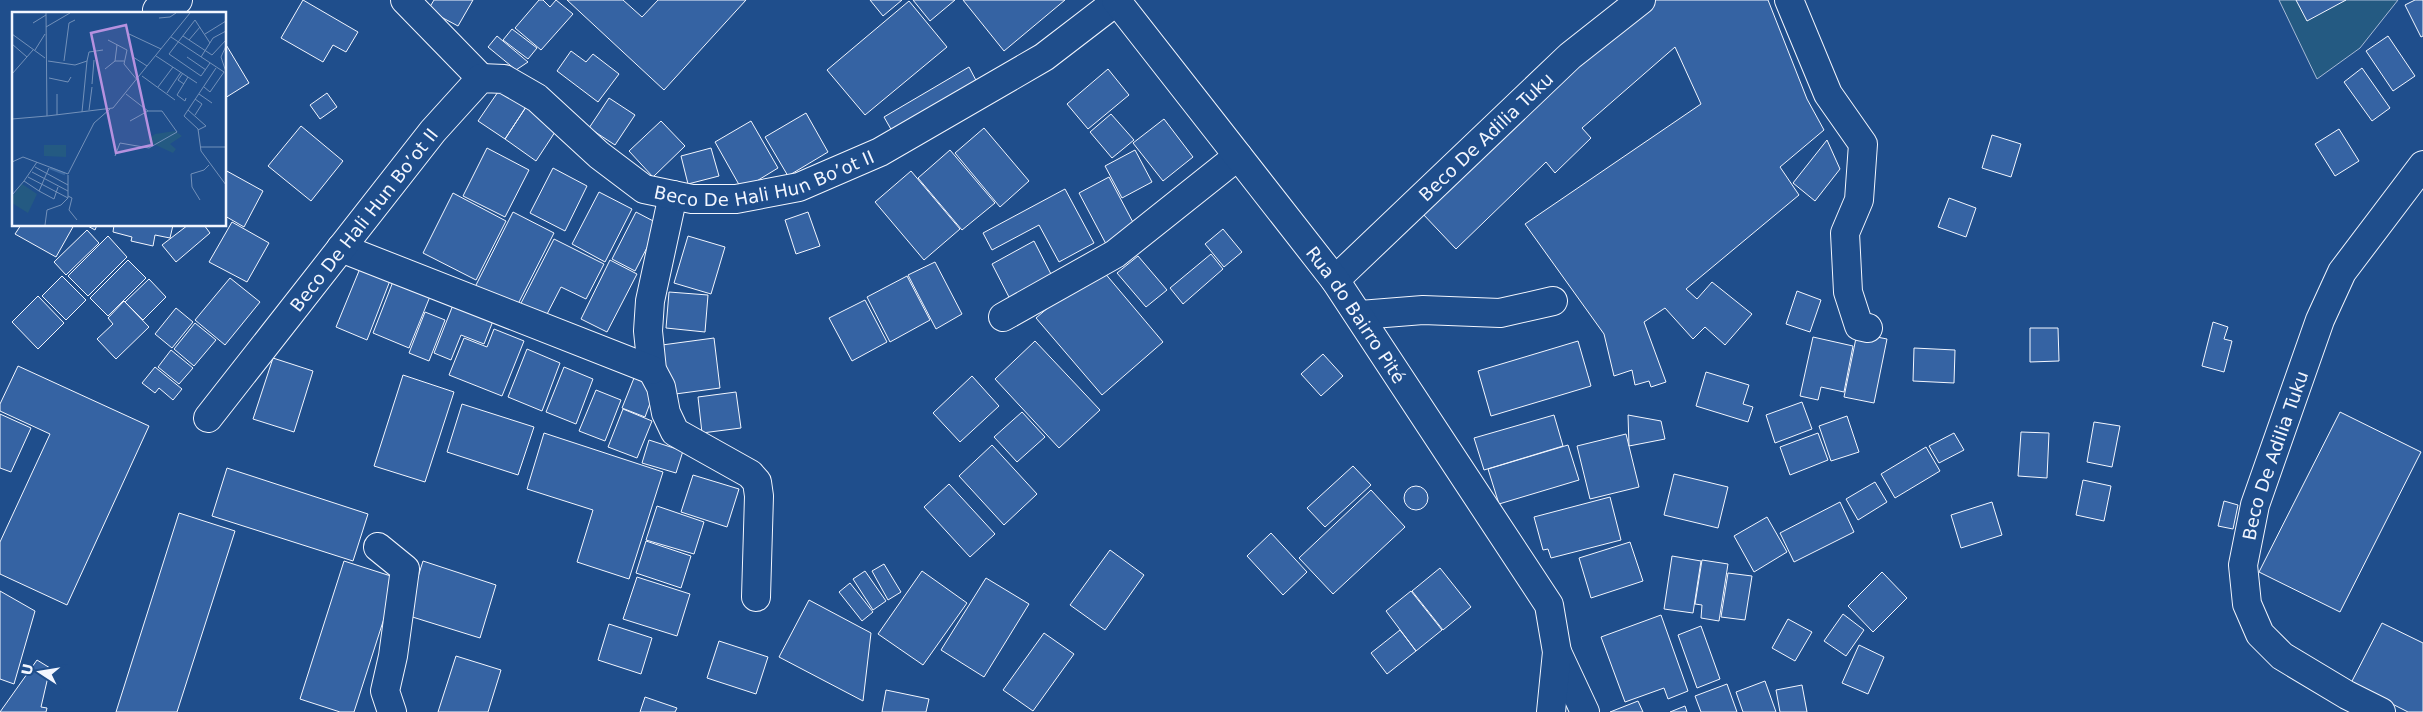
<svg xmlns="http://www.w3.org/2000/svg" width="2423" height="712" font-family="'DejaVu Sans',sans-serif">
<rect width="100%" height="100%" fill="#1f4e8c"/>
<!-- green -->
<path fill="#245a82" stroke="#a8bbd7" d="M2279 0H2398L2360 48 2317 79Z"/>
<!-- building -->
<path fill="#3563a3" stroke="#f2f6ff" d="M303 0 358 32 346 52 333 45 323 62 281 38Z
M434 0H473L458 26 428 10Z
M539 0H543L550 7 556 0 573 14 541 50 515 28Z
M567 0H623L642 17 658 0H746L664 90Z
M870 0H902L883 16Z
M913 0H955L930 21Z
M963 0H1065L1004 51Z
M1651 0H1768L1807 99 1824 130 1780 167 1799 195 1686 289 1697 299 1712 282 1752 314 1725 345 1705 327 1693 339 1665 308 1644 322 1666 382 1651 387 1649 381 1635 385 1632 370 1614 376 1604 334 1525 224 1701 104 1675 47 1582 128 1591 138 1555 173 1546 162 1456 249 1422 213Z
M2296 0H2346L2307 21Z
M2415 0H2423V36L2421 37 2405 5Z
M909 1 947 47 865 115 827 70Z
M512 29 537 48 528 59 503 40Z
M497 36 528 62 516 70 488 47Z
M2388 36 2415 76 2393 91 2366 51Z
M225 43 249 83 225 98Z
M571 51 586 62 593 54 619 74 598 102 557 71Z
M969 67 980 88 896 138 884 117Z
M2362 68 2390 108 2372 121 2344 82Z
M1108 69 1129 95 1088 129 1067 104Z
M500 89 526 107 505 139 478 121Z
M327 93 337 107 320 119 310 105Z
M609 98 635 115 615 145 589 128Z
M526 107 557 129 536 161 505 139Z
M806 113 828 152 788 176 765 137Z
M1111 114 1134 140 1112 158 1090 132Z
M1164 119 1193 157 1163 181 1133 143Z
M661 121 685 146 653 177 629 151Z
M751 121 778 168 742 190 715 142Z
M301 126 343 161 311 201 268 166Z
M984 128 1029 181 1000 207 955 153Z
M2339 129 2359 161 2335 176 2315 144Z
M1992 135 2021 144 2011 177 1982 168Z
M1827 140 1840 169 1815 201 1793 183Z
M487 148 529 170 505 217 463 196Z
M711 148 719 176 688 184 681 156Z
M950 150 995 203 962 230 918 178Z
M1135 150 1152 182 1122 198 1105 166Z
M553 168 587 186 565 231 530 213Z
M225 170 263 191 244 227 225 216Z
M911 171 960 229 924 260 875 202Z
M1109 177 1136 228 1106 244 1079 193Z
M1065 189 1094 243 1059 262 1039 225 992 250 983 233Z
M599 192 632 209 605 262 572 244Z
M453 193 506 221 476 280 423 253Z
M1949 198 1976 208 1966 237 1938 227Z
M513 212 554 233 516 308 475 287Z
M636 212 659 224 635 271 612 259Z
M808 212 820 246 796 254 785 220Z
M232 222 269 243 247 282 209 262Z
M21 225H74L56 257 15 234Z
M86 225H97L95 230Z
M114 225H173L170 238 155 235 153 246 131 241 132 237 113 232Z
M188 225H204L210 233 176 262 162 245Z
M1223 229 1242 252 1224 267 1205 244Z
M87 230 99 243 66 275 54 262Z
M108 236 127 257 88 296 68 276Z
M688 236 725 247 711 294 674 283Z
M554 239 604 264 586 299 561 287 544 320 519 307Z
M1034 241 1053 278 1011 301 992 264Z
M1211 254 1223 269 1183 304 1170 288Z
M1138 256 1167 290 1146 307 1117 273Z
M128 260 146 278 108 316 90 298Z
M610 260 637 274 607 332 581 319Z
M935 262 962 314 936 329 908 275Z
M1098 265 1163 342 1102 395 1036 318Z
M361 266 391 278 367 340 336 327Z
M62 276 86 300 66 320 42 296Z
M907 276 930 320 890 342 867 297Z
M230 278 260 302 225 345 195 320Z
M149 279 166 297 143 320 125 302Z
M394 279 431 294 409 348 373 333Z
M1797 291 1821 300 1810 332 1786 324Z
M669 292 708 295 705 332 666 328Z
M38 296 64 323 38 349 12 322Z
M865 300 887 342 852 361 829 318Z
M124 301 149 327 116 359 97 339 113 324 108 318Z
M453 305 493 321 484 344 461 335 451 360 434 353Z
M176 308 193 322 172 348 155 334Z
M425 312 445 320 429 361 409 353Z
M2213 322 2228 327 2224 339 2232 341 2224 372 2202 366Z
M195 323 216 340 194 366 174 349Z
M2030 328H2058L2059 361 2030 362Z
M494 329 524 341 502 396 449 375 464 338 487 347Z
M1857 333 1887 339 1874 403 1844 397Z
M1813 337 1853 346 1844 392 1821 387 1818 400 1800 396Z
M714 338 720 388 668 395 662 345Z
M1035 341 1100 410 1059 448 995 379Z
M1578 341 1591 386 1491 416 1478 371Z
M1914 348 1955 350 1954 383 1913 381Z
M527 349 560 363 542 411 508 397Z
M171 350 193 368 179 384 158 367Z
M1323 354 1343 376 1321 396 1301 374Z
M273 358 313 371 294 432 253 419Z
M18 366 149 426 67 605 0 574V542L50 434 0 411V404Z
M155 367 182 389 173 400 159 388 155 393 142 383Z
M564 367 593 379 576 424 546 412Z
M1706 372 1749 385 1743 404 1753 407 1748 422 1696 406Z
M403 375 454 392 425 482 374 466Z
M972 376 999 406 960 442 933 413Z
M634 378 656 387 645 417 622 408Z
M596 390 621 400 605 441 579 431Z
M736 392 741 428 702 433 698 397Z
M1802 402 1812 429 1775 443 1766 415Z
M462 404 534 427 518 475 447 452Z
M623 409 652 421 637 458 608 447Z
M1022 412 1045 437 1017 462 994 437Z
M2340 412 2421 452 2340 612 2259 572Z
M0 414 31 428 11 472 0 468Z
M1554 415 1563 446 1484 470 1474 438Z
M1628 415 1661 421 1665 439 1629 446Z
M1847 416 1859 452 1831 461 1819 426Z
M2094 422 2120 426 2112 467 2087 462Z
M2021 432 2049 433 2047 478 2018 476Z
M544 433 663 472 629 579 577 562 593 510 527 489Z
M1818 433 1828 460 1790 475 1780 447Z
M1954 433 1964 450 1939 463 1929 446Z
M1626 434 1639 487 1590 499 1577 446Z
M649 440 683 451 676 473 642 463Z
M992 445 1037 494 1004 525 959 476Z
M1568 445 1579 480 1499 504 1488 469Z
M1926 447 1940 471 1895 498 1881 474Z
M1353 466 1371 485 1325 527 1307 508Z
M227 468 368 514 353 561 212 516Z
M1674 474 1728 487 1718 528 1664 515Z
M693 475 739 489 727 527 681 512Z
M2083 480 2111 486 2104 521 2076 515Z
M1875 482 1887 502 1858 520 1846 499Z
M949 484 995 534 970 557 924 507Z
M1404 498a12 12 0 1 1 24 0a12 12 0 1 1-24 0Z
M1371 490 1405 527 1333 594 1299 558Z
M1610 497 1621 540 1551 558 1548 549 1543 550 1534 517Z
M2224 501 2238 505 2233 529 2218 526Z
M1840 502 1854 532 1794 562 1780 533Z
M1992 502 2002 535 1961 548 1951 515Z
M657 506 704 522 694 554 646 540Z
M179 513 235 531 177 712H116Z
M1767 517 1787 552 1754 572 1734 536Z
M1271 533 1307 572 1283 595 1247 556Z
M646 541 691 556 681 588 636 573Z
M1630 542 1643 581 1591 598 1579 558Z
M1110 550 1144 575 1105 630 1070 605Z
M1672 556 1701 561 1693 613 1664 609Z
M1702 560 1728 564 1719 621 1701 618 1702 605 1695 604Z
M344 561 397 578 354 712H340L300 699Z
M423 561 496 585 480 638 406 615Z
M884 564 901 592 888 600 872 571Z
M1440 568 1471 607 1443 630 1412 591Z
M865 571 886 601 873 610 853 579Z
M922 571 967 603 923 665 878 634Z
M1882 572 1907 598 1873 632 1848 606Z
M1728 573 1752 576 1745 620 1721 617Z
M637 577 690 594 677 636 623 619Z
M986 578 1029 604 984 677 941 650Z
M850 583 873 612 862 621 839 592Z
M0 591 35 611 14 684 0 679Z
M1411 591 1442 630 1416 651 1386 611Z
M809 600 871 633 863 701 779 657Z
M1843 614 1864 630 1846 656 1824 641Z
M1661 615 1688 691 1668 699 1664 688 1625 702 1601 637Z
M1788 619 1812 632 1795 661 1772 648Z
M2382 623 2423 643V712H2408L2351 683Z
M609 624 652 638 641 674 598 660Z
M1701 626 1720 679 1697 688 1678 635Z
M1400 630 1416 651 1387 674 1371 653Z
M1044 633 1074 654 1033 711 1003 690Z
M719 641 768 657 756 694 707 678Z
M1859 645 1884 657 1868 694 1842 683Z
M456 656 501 670 488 712H438Z
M37 660 50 668 41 707 47 708 46 712H0Z
M1765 681 1776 712H1743L1736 692Z
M1727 684 1737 712H1701L1695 696Z
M1802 685 1807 712H1780L1776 690Z
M886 690 929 699 926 712H882Z
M645 697 677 708 675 712H640Z
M1638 701 1643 712H1610Z
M1685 706 1687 712H1670Z"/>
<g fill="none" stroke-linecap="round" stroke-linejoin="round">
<!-- minor casing -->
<g stroke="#f2f6ff" stroke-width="30">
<g id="minor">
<path d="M405 0 481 78"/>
<path d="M1789 0 1828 94 1863 144 1859 200 1845 233 1848 292 1859 326 1868 328"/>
<path d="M157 10 178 0"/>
<path d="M673 195 650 301 648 331 652 370 661 387 666 413 675 432 750 474 757 482 759 496 756 597"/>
<path d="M341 248 652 370"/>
<path id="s1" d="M1335 280 1570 56 1641 0"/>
<path d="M1360 315 1423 310 1500 313 1553 301"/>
<path d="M1003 317 1115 254 1238 156"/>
<path id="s2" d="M208 418 433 131 481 78 504 79 537 98 599 155 644 189 692 199H736L799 187 880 152 1044 57 1117 1"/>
<path d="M378 547 405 569 393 656 385 691 392 712"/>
<path d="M1557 652 1585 712"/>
<path id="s3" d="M2381 712 2347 695 2282 656 2260 634 2247 604 2243 565 2255 505 2320 320 2342 272 2423 165"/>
</g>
</g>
<!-- major casing -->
<g stroke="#f2f6ff" stroke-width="30">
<g id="major">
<path id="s4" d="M1116 0 1335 280 1549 605 1557 652 1551 712"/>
</g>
</g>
<!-- minor -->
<use href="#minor" stroke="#1f4e8c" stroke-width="28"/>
<!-- major -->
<use href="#major" stroke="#1f4e8c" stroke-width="28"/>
</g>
<g text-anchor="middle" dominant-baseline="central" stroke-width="4" stroke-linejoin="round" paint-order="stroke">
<!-- street labels -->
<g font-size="18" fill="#f2f6ff" stroke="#1f4e8c">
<text stroke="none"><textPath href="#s1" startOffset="208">Beco De Adilia Tuku</textPath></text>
<text stroke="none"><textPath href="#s2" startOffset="762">Beco De Hali Hun Bo’ot II</textPath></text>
<text stroke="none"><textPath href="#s2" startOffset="252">Beco De Hali Hun Bo’ot II</textPath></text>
<text stroke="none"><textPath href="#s4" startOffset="396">Rua do Bairro Pité</textPath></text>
<text stroke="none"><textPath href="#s3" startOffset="331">Beco De Adilia Tuku</textPath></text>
</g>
</g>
<!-- overview -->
<g transform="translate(12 12)">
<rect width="214" height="214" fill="#1f4e8c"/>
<path d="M163 119 170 124 158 132 164 137 161 141 135 129 143 122ZM32 133H54V145L32 144ZM10 172 25 182 16 201 0 191V185Z" fill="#245a82"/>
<path fill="none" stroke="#3b69a3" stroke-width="2.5" d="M38 156 53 162"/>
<path fill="none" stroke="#7391ba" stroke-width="1" d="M34 1 35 104 101 96 178 1M147 6 158 5 164 1M21 11 34 3M34 15 58 1M115 21 149 37M0 22 33 46M193 22 214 9M171 24 200 43 214 28M159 25 212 60 198 80 192 75M96 28 115 38 112 52 126 69M177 28 188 15M198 31 183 8 157 42 189 64 198 51M0 32 15 45M214 34 209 45 214 60M23 38 33 22M144 44 185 71M121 45 135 54M175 45 194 58M189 45 201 26 214 19M36 49 63 53 75 49 70 100M52 49 57 11 63 8M75 49 77 40 91 38M103 49 105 33M204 56 172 104 186 117 189 139 214 173M93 57 103 49H112M171 61 166 68 172 72M0 62 21 38M130 64 163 88M37 66 56 70 59 65M80 72 82 48M146 75 161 55M155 81 169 60M187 82 200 91M174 86 173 89 165 83 176 65M77 98 80 75M176 98 194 114 186 118M45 103V82M183 103 190 92 183 87M0 107 35 104M118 109 136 99M188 135H214M103 144 108 131 137 136 165 120 150 99H136L114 82M0 150 11 145 56 162 82 111 98 97M25 150 12 169 27 179 37 156M23 155 56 173M20 160 56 179M16 165 56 186V163M27 179 42 187 46 175M0 183 12 169M56 184 60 186 57 198 65 208M188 188 180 175 179 162 192 158 197 153M33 213 35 198 49 193 56 186"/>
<path fill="#b691df" fill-opacity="0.15" stroke="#b691df" stroke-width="2.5" d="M114 13 140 133 104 141 79 21Z"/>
<rect width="214" height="214" fill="none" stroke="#f2f6ff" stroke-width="2.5"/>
</g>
<!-- north arrow -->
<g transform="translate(40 672) rotate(282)" stroke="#1f4e8c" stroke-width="4" paint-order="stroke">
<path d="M0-4L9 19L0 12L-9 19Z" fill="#f2f6ff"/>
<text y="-8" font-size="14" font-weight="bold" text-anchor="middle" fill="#f2f6ff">U</text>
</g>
</svg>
